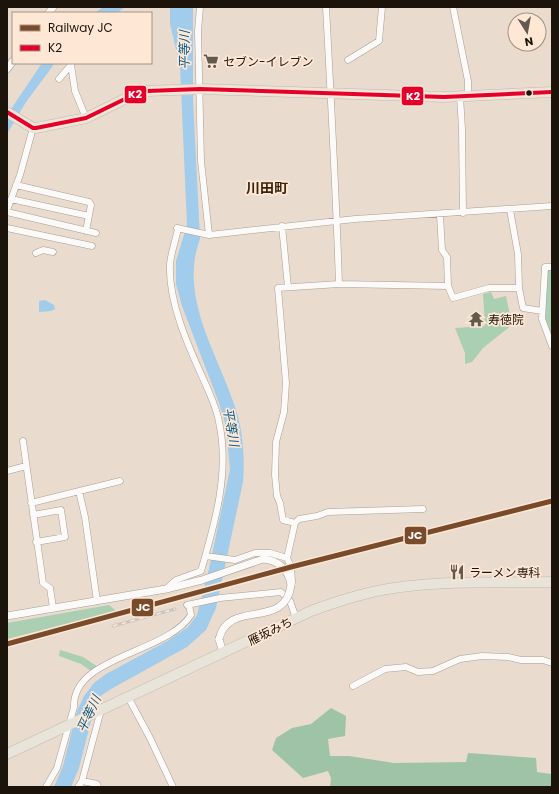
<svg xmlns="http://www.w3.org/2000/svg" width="559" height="794" font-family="Poppins,'Noto Sans JP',sans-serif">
<rect width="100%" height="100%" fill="#e9dbcd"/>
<!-- green -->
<path fill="#abcfb2" d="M545 267H552V346L542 319Z
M491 292 494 299 506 296 512 325 483 348 472 362 465 364V353L455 328 485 326 483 294Z
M109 605 116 611 7 639V623Z
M60 650 83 657 98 667 91 671 81 664 59 656Z"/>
<!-- forest -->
<path fill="#9fc3a6" d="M331 708 346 716 345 736 328 739 330 756H349L394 763 466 762 468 753 536 758 537 772 551 774 552 787H330L331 778 328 771 303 778 272 750 276 738 292 728 311 724Z"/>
<!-- water -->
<path fill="#a2cceb" d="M103 7H125L117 13H95Z
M170 7H193V100L200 239C178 298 219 355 236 410 243 430 245 462 243 482L216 608 206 630 187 647 111 689 99 697 95 705 79 768 71 787H54L63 766 77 711 84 696 94 683 106 674 169 640 188 627 197 615 209 569 230 469 226 426 219 403 182 306 176 284V261L187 225 180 66 170 24Z
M42 63H55L26 102 7 134V115Z
M45 300 54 305 55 309 51 311 39 312V301Z"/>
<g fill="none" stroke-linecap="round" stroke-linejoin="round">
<!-- minor casing -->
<g stroke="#a99e94" stroke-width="7">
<path id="minor" d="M200 7 198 31 201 161 209 235
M326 7C331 99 336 192 339 284
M453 7 468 81V96
M348 60 379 41 382 7
M71 65 75 91 86 118
M59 79 71 65
M460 96 462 129 463 213
M16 185 89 202 91 205 86 231
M11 199 89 216
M7 210 20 175 33 128
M510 210 518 254 519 288
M7 212 96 233
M440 215 442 250 447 257 448 286
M282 226 288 287
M7 228 92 246
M177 228 209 235 355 219 552 206
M36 253 43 250 53 252
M552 267H545L542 319 552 346
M23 441 43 583 50 588 53 608
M7 471 26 466
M79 491 85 517 97 601
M31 503 120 481
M33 515 61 510 65 537 36 542
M295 523 283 520 280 503 277 496 275 475 276 442 284 412 286 383 278 288 339 284 448 286 453 298 489 288H519L523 308 542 311
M206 556 235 560 255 553H270L287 558 291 567 292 582
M287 558 295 523 299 519 317 516 328 512 423 509
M166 589 176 580 201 571C215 523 230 472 219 422 217 409 211 397 206 385 190 350 168 303 170 264 171 252 176 240 178 228
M187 605 220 598 281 592 290 601 296 618
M353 686 385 669 406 667 418 672 433 671 460 659 482 656 508 657 521 660H543L552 663
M128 697 150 738 173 787
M82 781 97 784 98 787
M46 787 57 768 74 707C72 656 166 654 191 615L189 605
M78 787 82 781 101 710"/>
</g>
<!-- tertiary casing -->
<g stroke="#a99e94" stroke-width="8">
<path id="tertiary" d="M49 13 53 7
M7 69 13 61
M7 616 166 589 202 580 263 559C278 560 289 570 291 585
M219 639 223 653"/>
</g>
<!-- trunk casing -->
<g stroke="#c1bab3" stroke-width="11">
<path id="trunk" d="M7 112 33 128H36L86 118 131 96 147 91 200 89 444 97 552 92
M7 754 311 611C338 601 365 592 394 588 444 580 500 583 552 582"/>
</g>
<!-- minor -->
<use href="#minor" stroke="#fcfaf8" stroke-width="6"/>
<!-- tertiary -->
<use href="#tertiary" stroke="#fcfaf8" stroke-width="7"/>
<!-- trunk -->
<use href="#trunk" stroke="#e8e4d9" stroke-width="10"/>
<!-- rail casing -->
<g stroke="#cac6c2" stroke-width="3">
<path id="rail" d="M113 626 175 609"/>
</g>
<!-- rail -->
<use href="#rail" stroke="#fee8d5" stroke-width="1.5" stroke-dasharray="4.5" stroke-linecap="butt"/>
<!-- tertiary-bridge casing -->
<g stroke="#a99e94" stroke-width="8" stroke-linecap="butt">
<path id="tertiary-bridge" d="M219 639C229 598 285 631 291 585"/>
</g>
<!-- tertiary-bridge -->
<use href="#tertiary-bridge" stroke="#fcfaf8" stroke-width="7"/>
<!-- bus-1 casing -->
<g stroke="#fee8d5" stroke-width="7">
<path id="bus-1" d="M7 112 33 128H36L86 118 131 96 147 91 200 89 444 97 552 92"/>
</g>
<!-- bus-1 -->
<use href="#bus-1" stroke="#e4002b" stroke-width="4"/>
<!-- rail-1 casing -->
<g stroke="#fee8d5" stroke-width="8">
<path id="rail-1" d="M7 644 291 567 552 501"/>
</g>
<!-- rail-1 -->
<use href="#rail-1" stroke="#7a4b2a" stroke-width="5"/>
</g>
<!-- icons -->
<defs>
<g id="supermarket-bare" transform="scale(1.2)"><path d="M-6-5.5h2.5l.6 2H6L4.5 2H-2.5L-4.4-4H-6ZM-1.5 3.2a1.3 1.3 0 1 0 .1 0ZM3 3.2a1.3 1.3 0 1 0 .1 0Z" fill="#64594f" stroke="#fee8d5" stroke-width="2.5" paint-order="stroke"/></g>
<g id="temple-bare" transform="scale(1.2)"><path d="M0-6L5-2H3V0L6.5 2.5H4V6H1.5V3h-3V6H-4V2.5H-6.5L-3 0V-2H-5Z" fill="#64594f" stroke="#fee8d5" stroke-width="2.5" paint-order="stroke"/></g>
<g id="restaurant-bare" transform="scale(1.2)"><path d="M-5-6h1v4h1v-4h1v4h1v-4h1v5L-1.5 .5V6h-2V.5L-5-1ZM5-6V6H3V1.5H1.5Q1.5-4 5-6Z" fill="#64594f" stroke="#fee8d5" stroke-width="2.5" paint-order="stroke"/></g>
</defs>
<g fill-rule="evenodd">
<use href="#supermarket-bare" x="211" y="61"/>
<use href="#temple-bare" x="476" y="319"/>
<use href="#restaurant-bare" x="457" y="572"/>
</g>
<!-- markers -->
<circle fill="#1c130b" stroke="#fee8d5" stroke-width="1.5" cx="529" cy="93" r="3.5"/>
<g text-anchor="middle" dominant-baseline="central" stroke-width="3.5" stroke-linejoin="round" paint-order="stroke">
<!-- poi labels -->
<g font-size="12" fill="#1c130b" stroke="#fee8d5" text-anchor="start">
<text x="223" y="61">セブン-イレブン</text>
<text x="488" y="319">寿徳院</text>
<text x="469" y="572">ラーメン専科</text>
</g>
<!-- street labels -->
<g font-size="12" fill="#1c130b" stroke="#fee8d5">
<text transform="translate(270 631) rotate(-26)">雁坂みち</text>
</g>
<!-- water labels -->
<g font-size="13" font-style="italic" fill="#0a5c8a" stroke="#fee8d5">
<text transform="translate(184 50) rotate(-90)">平等川</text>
<text transform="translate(231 427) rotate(80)">平等川</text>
<text transform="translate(89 714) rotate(-65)">平等川</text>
</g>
<!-- quarter labels -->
<g font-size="14" font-weight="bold" fill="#382411" stroke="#fee8d5">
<text x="267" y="188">川田町</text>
</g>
</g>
<g stroke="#fee8d5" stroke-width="1.5">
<rect x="124" y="85" width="23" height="19" rx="4" fill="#e4002b"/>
<rect x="401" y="86" width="23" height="20" rx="4" fill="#e4002b"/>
<rect x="404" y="526" width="23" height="19" rx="4" fill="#7a4b2a"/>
<rect x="131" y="598" width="23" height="19" rx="4" fill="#7a4b2a"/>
</g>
<g font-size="11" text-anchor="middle" font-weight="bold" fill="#fff">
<text x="135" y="98">K2</text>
<text x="413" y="100">K2</text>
<text x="415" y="539">JC</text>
<text x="143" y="611">JC</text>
</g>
<!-- border -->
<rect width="559" height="794" fill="none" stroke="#1c130b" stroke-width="16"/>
<!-- legend -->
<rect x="12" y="12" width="140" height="52" fill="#fee8d5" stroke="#a49384"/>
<rect x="20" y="25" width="20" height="6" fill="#7a4b2a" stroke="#a49384"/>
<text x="48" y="32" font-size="12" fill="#1c130b">Railway JC</text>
<rect x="20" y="45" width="20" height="6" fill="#e4002b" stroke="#a49384"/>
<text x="48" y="52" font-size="12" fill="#1c130b">K2</text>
<!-- north arrow -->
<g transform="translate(527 32) rotate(169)"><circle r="19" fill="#fee8d5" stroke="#a49384"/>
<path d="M0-3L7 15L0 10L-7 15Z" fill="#64594f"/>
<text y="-6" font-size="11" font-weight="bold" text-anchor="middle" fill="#1c130b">N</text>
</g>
</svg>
